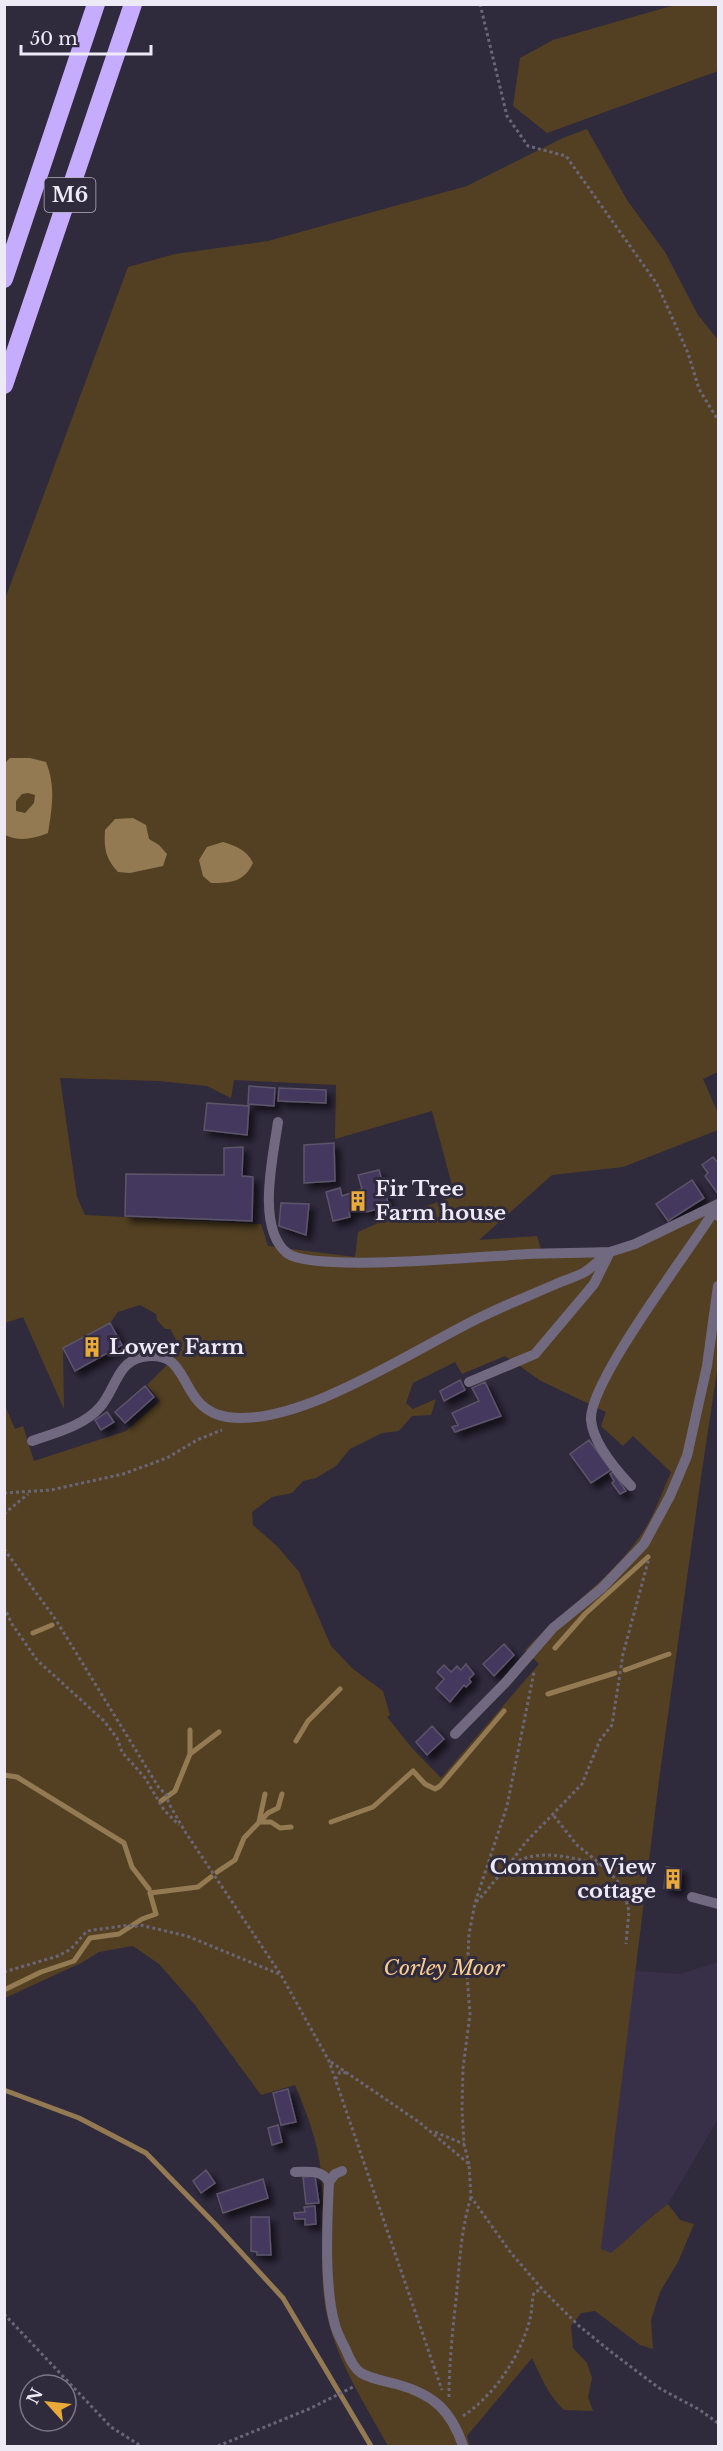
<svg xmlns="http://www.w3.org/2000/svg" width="723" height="2451" font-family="'Libre Baskerville',serif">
<defs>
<filter id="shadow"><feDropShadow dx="5.5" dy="5.5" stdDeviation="3" flood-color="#0009"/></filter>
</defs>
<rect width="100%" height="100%" fill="#302a3d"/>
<!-- built -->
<path fill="#383049" d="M718 1962V2119L668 2204 654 2214 633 2236 611 2254 601 2249 635 1971 680 1974Z"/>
<!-- green -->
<path fill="#534022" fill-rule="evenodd" d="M678 4 718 5V71L547 133 513 106 520 58 553 40Z
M587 129 627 200 665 252 698 315 718 340V1072L703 1079 718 1113V1130L623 1167 552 1175 479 1240 537 1236 541 1250 622 1247 718 1201V1364L700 1484 659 1780 601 2249 611 2253C631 2237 648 2218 668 2204L680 2220 694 2224 678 2262 660 2292 651 2320 653 2349 640 2345 595 2311 581 2313 571 2326 573 2348 587 2363 592 2378 588 2397 593 2411 564 2410C548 2395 541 2377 532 2358L467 2436 470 2446H388C364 2402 333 2356 325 2305 319 2266 324 2226 322 2186 321 2150 309 2118 295 2085L261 2095 195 2005 159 1964 133 1946 99 1952 81 1963 5 1998V1406L15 1429 23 1426 34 1461 126 1431 160 1401 147 1385 182 1350 170 1329H165L157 1320 156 1314 140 1305 118 1312 110 1323 63 1348 64 1409 23 1317 5 1323 4 602 128 267 175 254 268 241 467 186 563 138ZM60 1078 159 1081 207 1086 231 1098 234 1080 336 1085 335 1139 432 1111 455 1196 378 1223 358 1232 355 1257 268 1246 261 1224 85 1215 77 1197ZM505 1356 541 1381 606 1412 601 1426 623 1446 633 1436 671 1472C663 1490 656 1510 646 1527 616 1576 564 1609 525 1650L539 1664 441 1778 412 1748 387 1717 390 1715 383 1691 353 1669 331 1646 299 1572 277 1546 253 1525 252 1512 272 1497 292 1493 303 1481 316 1478 336 1466 350 1449 382 1433 399 1431 412 1416 431 1415 436 1399 413 1409 406 1403 413 1383 455 1362 462 1374Z"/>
<!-- water -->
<path fill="#947a53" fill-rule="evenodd" d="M10 758H30L46 762C56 787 52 808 48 833 33 839 19 842 5 835V763ZM28 793 35 795 34 803 25 813 16 811V801L22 794Z
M133 818 146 825 149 839 159 845 167 854 163 866 130 873 118 872C105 858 104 848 105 830L115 819Z
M223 842C236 846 247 850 253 863 244 882 231 883 211 883L203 876 199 860 207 847Z"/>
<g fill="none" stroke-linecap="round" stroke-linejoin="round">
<!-- stream -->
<path stroke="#947a53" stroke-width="5" d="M33 1633 52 1625
M555 1648 585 1614 648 1557
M625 1670 669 1654
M548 1694 615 1673
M296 1741 308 1721 340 1689
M190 1754 219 1732
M4 1775 17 1777 124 1843 132 1867 149 1889
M265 1794 259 1822H271L280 1828 291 1827
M161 1801 175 1791 190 1754V1730
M331 1822 373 1807 413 1771 425 1784 435 1789 440 1786 504 1711
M217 1872 235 1860 244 1838 268 1813 278 1808 282 1794
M4 1990 41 1972 74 1961 90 1938 119 1934 142 1919 156 1914 150 1893 198 1887 211 1877
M4 2090 79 2118 146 2153 215 2224 283 2298 371 2446"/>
</g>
<!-- building -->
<path fill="#45395e" stroke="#5c556a" stroke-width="1.5" filter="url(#shadow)" d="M249 1086 275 1088 274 1106 248 1104Z
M279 1088 326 1090V1103L278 1101Z
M207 1103 249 1106 247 1135 204 1130Z
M334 1143 335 1181 304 1183V1145Z
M243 1147 242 1176 253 1177 252 1221 125 1216 126 1174 224 1175V1148Z
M713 1157 718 1163V1194L705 1176 708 1173 702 1165Z
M379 1170 389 1206 366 1212 365 1207 349 1212 350 1217 333 1221 326 1192 340 1188 342 1196 362 1189 358 1175Z
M692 1180 704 1198 668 1221 656 1204Z
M281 1203 309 1204 306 1235 279 1226Z
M110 1323 122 1345 75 1371 63 1348Z
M460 1380 465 1390 444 1401 440 1391Z
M485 1382 501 1416 455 1432 452 1427 458 1425 452 1413 479 1401 472 1388Z
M145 1386 154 1397 125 1423 115 1412Z
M107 1412 114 1422 101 1430 95 1420Z
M589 1440 611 1470 591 1483 570 1454Z
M613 1472 626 1491 620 1494 612 1483 614 1481 610 1474Z
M504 1644 514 1655 494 1676 483 1664Z
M466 1664 474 1674 469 1679 471 1682 466 1687 464 1685 450 1702 436 1688 444 1679 437 1672 444 1665 451 1672 457 1666 461 1670Z
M432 1726 444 1739 427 1755 416 1742Z
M666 1867 681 1869 680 1890 664 1888Z
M288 2089 296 2122 281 2125 273 2093Z
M278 2125 282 2142 272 2145 268 2128Z
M206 2170 215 2183 201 2193 193 2181Z
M315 2176 319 2203 306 2204 303 2177Z
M263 2179 268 2198 223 2213 217 2194Z
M315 2206 316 2224 305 2225V2219H295L294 2213 305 2212 304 2207Z
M251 2217H269L271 2255H257V2252L251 2251Z"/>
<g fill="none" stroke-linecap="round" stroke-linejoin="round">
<!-- path -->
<path stroke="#6b6677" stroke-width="3" stroke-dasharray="3 3" stroke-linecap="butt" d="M480 4 507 116 528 146 566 156 657 284 688 353 699 389 718 420
M4 1493 51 1490 123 1474 167 1458 197 1440 222 1430
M4 1514 28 1494
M4 1549 56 1620 159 1788 166 1794 169 1804 186 1833 281 1975 329 2061 442 2390
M4 1607 12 1624 37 1660 104 1721 117 1738 122 1752 145 1778 164 1810 179 1825
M554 1816 577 1845 604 1867 622 1886 629 1911 626 1944
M505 1870 525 1843 582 1784 600 1740 612 1725 623 1654 649 1558
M476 1902C487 1892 494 1880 505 1870 531 1845 572 1857 603 1866
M4 1972 58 1956 71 1949 87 1931 129 1925 133 1927 140 1925 187 1936 279 1974
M331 2062 419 2122 469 2164 471 2197 511 2253 543 2290 578 2325 610 2351 659 2388 700 2410 718 2423
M335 2079 340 2072 346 2073
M435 2132 464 2144
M469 2164 464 2144 462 2109 463 2068 470 2014 467 1975 469 1934 475 1903 507 1806 534 1672
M4 2314 111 2427 141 2446
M449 2397C449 2367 452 2338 455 2308 460 2268 459 2237 471 2197
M463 2416C496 2394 522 2354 531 2315 532 2307 532 2300 534 2292L541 2290
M218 2446 309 2409 355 2386"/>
<!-- service -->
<path stroke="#70697f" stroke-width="10" d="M278 1122C273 1157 256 1228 287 1253 312 1273 487 1256 528 1254 555 1253 582 1253 610 1252L635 1244 718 1204
M32 1441C54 1433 84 1426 100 1407 115 1391 117 1362 142 1357 194 1347 175 1408 227 1417 299 1428 416 1348 481 1317 505 1305 531 1295 556 1284 565 1280 576 1277 585 1272 594 1266 602 1258 610 1252L594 1284 535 1354 469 1382
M631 1486C616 1470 593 1443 591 1420 588 1382 694 1245 718 1205V1216
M455 1734 506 1682 553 1628 602 1588 644 1544 670 1496 687 1456 707 1366 718 1286
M692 1897 718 1904
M295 2172C309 2172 321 2169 329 2182 327 2222 324 2287 335 2325 337 2333 342 2342 346 2350 349 2358 354 2368 361 2373 372 2379 384 2381 396 2384 433 2394 451 2410 463 2446
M329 2182 335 2174 342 2171"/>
<!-- motorway -->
<path stroke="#c6acfc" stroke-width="18" d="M4 279 96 4
M4 385 133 4"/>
</g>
<!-- icons -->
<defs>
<g id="building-bare" transform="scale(1.62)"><path d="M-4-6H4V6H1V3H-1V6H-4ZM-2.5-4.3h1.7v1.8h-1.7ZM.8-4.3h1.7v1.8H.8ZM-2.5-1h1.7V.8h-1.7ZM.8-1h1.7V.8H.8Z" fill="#eaaa39" stroke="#302a3d" stroke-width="2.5" paint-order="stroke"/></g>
</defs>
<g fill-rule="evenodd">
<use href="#building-bare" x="358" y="1201"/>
<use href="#building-bare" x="92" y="1347"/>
<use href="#building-bare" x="673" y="1879"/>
</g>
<g text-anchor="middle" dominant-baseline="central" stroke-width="6" stroke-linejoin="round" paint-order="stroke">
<!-- shield labels -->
<rect fill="#302a3d" stroke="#b4b0be" stroke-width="1.5" x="44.5" y="178" width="51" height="34" rx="4.5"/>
<g font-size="20" font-weight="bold" fill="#edeaf6">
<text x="70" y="195">M6</text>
</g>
<!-- poi labels -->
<g font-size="21" font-weight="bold" fill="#edeaf6" stroke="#302a3d" text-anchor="start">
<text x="375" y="1189">Fir Tree<tspan x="375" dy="24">Farm house</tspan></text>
<text x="109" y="1347">Lower Farm</text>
<text x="656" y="1867" text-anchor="end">Common View<tspan x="656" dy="24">cottage</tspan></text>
</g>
<!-- park labels -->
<g font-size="21" font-style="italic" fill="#f8cd8e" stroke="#302a3d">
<text x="444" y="1968">Corley Moor</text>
</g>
</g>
<!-- border -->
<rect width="723" height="2451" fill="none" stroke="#edeaf6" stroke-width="12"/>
<!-- north arrow -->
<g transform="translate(48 2403) rotate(297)"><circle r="28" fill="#302a3d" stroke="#7c7787" stroke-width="1.5"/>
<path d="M0-4.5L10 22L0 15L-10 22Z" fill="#eaaa39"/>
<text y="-9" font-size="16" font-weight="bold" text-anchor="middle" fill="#edeaf6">N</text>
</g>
<!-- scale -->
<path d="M21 45v9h130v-9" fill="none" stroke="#edeaf6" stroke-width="3"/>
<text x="30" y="45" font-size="18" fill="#edeaf6" stroke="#302a3d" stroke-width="4.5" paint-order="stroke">50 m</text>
</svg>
